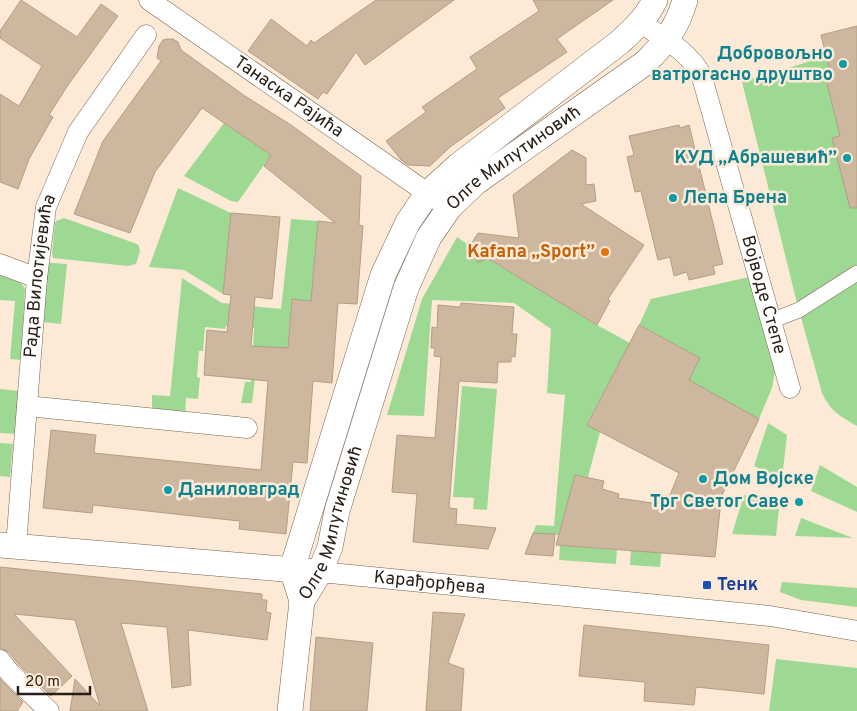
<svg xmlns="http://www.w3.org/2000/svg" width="857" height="711" font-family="Overpass,sans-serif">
<rect width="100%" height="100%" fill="#fdead6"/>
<!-- green -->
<path fill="#9ed994" d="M827 56 830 72 825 75 840 136 832 138 857 179V426C840 416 831 412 822 393L797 303 742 82Z
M224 123 271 155 238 202 231 201 184 176Z
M178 188 231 213 223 294 184 270 149 267Z
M64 218 137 244 139 246 140 251 136 264 128 266 53 258 52 253 55 223 56 221Z
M291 219 318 221 311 301 292 299 285 379 257 363 252 403H241L245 382H251L254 328 226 326 225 329 205 327 203 351H199L197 377 200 378 198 399 186 398 185 415 152 409V395L170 396 182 278 222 303 281 309Z
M457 237 470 246 477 262 489 259 597 325 630 343 587 424 600 432 588 477 575 475 561 528 560 535 533 533 536 525 554 526 565 395 547 393 551 329 514 303 432 300 424 416 387 415 422 299Z
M39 262 67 264 61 324 33 321Z
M0 273 20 281 25 289 21 360 10 359 15 301 0 300Z
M758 275 779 350 772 388 759 419 688 381 700 358 639 325 651 299Z
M462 386 497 389 487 510 473 509 474 498 453 497Z
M0 389 19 391 15 434 0 433Z
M768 423 787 435 782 479 754 466Z
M0 443 13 444 10 477 0 476Z
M820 465 857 487V512L811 491Z
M744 495 779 509 776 536 732 534Z
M801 518 853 538 795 536Z
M560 545 617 550 616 564 559 560Z
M662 546 660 567 630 565 631 550Z
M782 582 857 588V607L801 600 780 592Z
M776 659 857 668V711H769Z"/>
<!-- building -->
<path fill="#ceb79f" stroke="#b39d85" d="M21 0 77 37 101 4 118 16 68 85 49 115 53 117 29 159 18 189 0 182V94L19 106 42 66 0 38V31Z
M376 0H454L365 65 356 52 327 94 323 92 318 99 248 51 271 19 307 46 311 40 314 43Z
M533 0H613L557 39 567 52 498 98 505 108 450 147 430 166 408 165 401 160 386 141 426 112 422 107 477 69 470 57 539 11Z
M857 26V208H850L832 138 840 136 825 75 830 72 821 35Z
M167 39H173L178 42 181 50 245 96 291 125 361 176 359 225 363 226 357 304 338 303 332 383 313 381 307 463 293 462 286 534 239 529 240 521 211 518 93 505 92 513 43 508 51 430 96 435 94 453 261 470 268 381 204 375 207 330 227 332 231 295 223 294 231 213 280 217 272 299 255 297 251 346 288 348 292 299 311 301 318 221 335 223 264 166 271 155 202 108 155 172 130 233 74 214 103 141 161 61 157 58 159 46 163 40Z
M679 125 680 128 689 125 723 264 713 266 715 274 689 280 687 272 674 276 670 257 658 260 641 191 635 192 627 157 634 155 629 136Z
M572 150 586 158V185L594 184 596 201 581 204 644 245 608 299 610 301 597 325 489 259 477 262 470 246 478 233 519 238 513 195Z
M461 303 514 307 512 334H517L515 357 511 356V362H498L497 383 459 381 449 508 457 509 456 524 496 528 488 549 413 542 417 494 392 492 397 435 435 438 441 357 434 356 435 348H431L432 327 437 328 438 305 460 307Z
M639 325 700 358 689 380 759 419 723 493 720 510 715 557 556 545 575 475 604 481 602 489 619 494 618 498 666 505 679 473 587 425Z
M533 533 555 534 553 556 525 554Z
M0 567 262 594V600H267L266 612 271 613 267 640 188 630 191 685 172 688 167 627 121 623 148 711H70L75 679 100 706 75 620 14 614 72 676 51 696 19 665 9 652 0 648Z
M433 612 465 614 448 663 464 669 461 711H426Z
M584 625 769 645 764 694 696 687 694 705 644 701 645 682 579 676Z
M316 637 373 643 367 711H310Z
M0 679 23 702 17 711H0Z"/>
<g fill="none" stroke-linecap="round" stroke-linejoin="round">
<!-- pedestrian casing -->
<g stroke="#77624d" stroke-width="16">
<path id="pedestrian" d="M771 321 799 310 857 273"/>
</g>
<!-- minor casing -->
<g stroke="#77624d" stroke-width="21">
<g id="minor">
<path id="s1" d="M149 0 449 208"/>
<path id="s2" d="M641 23C663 38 687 50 701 74L790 388"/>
<path d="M0 264 37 278"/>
<path d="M27 406 247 428"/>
<path id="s3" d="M16 546 37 278 46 207 78 132 146 35"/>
<path id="s4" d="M320 572 770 616 857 631"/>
<path d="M0 660 10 673 49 711"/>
</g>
</g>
<!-- tertiary casing -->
<g stroke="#77624d" stroke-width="26">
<g id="tertiary">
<path d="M0 545 307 571"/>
<path d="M302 601 292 569 383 275 408 222 427 194 459 165 620 42C634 29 647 17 655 0"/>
<path id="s5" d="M290 711 302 601 320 572 330 547 337 511 406 288 429 237 449 208 476 182 645 63C665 43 677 28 685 0"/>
</g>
</g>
<!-- pedestrian -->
<use href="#pedestrian" stroke="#fff" stroke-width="15"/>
<!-- minor -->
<use href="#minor" stroke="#fff" stroke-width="20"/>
<!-- tertiary -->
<use href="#tertiary" stroke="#fff" stroke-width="25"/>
</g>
<!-- markers -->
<g fill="#0f9aa8" stroke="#fdead6" stroke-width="2">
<circle cx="843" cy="64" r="5"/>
<circle cx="847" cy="158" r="5"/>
<circle cx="673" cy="198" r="5"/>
<circle cx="703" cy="479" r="5"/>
<circle cx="168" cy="490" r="5"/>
<circle cx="799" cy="502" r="5"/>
</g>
<circle fill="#e8710a" stroke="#fdead6" stroke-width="2" cx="605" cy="252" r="5"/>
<rect fill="#1a4fb4" stroke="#fdead6" stroke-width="2" x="702" y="580" width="10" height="10" rx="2.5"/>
<g text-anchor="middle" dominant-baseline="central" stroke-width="5" stroke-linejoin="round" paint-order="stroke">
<!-- culture labels -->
<g font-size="18" font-weight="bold" fill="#0d838f" stroke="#fdead6" text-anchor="end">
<text x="833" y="54">Добровољно<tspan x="833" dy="21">ватрогасно друштво</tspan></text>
<text x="837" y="158">КУД „Абрашевић”</text>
<text x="683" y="198" text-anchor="start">Лепа Брена</text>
<text x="713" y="479" text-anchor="start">Дом Војске</text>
<text x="178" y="490" text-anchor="start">Даниловград</text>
<text x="789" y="502">Трг Светог Саве</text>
</g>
<!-- street labels -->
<g font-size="18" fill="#271e15" stroke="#fdead6">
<text stroke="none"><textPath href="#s1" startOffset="170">Танаска Рајића</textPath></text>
<text stroke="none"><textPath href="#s5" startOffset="615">Олге Милутиновић</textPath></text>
<text stroke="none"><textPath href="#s3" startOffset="271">Рада Вилотијевића</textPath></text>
<text stroke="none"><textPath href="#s2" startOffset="309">Војводе Степе</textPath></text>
<text stroke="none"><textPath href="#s5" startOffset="195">Олге Милутиновић</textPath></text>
<text stroke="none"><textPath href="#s4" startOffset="110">Карађорђева</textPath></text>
</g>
<!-- food labels -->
<g font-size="18" font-weight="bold" fill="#c56008" stroke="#fdead6" text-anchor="end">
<text x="595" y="252">Kafana „Sport”</text>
</g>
<!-- transit labels -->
<g font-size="18" font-weight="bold" fill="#164399" stroke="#fdead6" text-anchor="start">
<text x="717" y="585">Тенк</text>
</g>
</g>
<!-- scale -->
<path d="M18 686v8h72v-8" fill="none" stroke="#271e15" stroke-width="2.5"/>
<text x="25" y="686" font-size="15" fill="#271e15" stroke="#fdead6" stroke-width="4" paint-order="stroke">20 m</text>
</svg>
